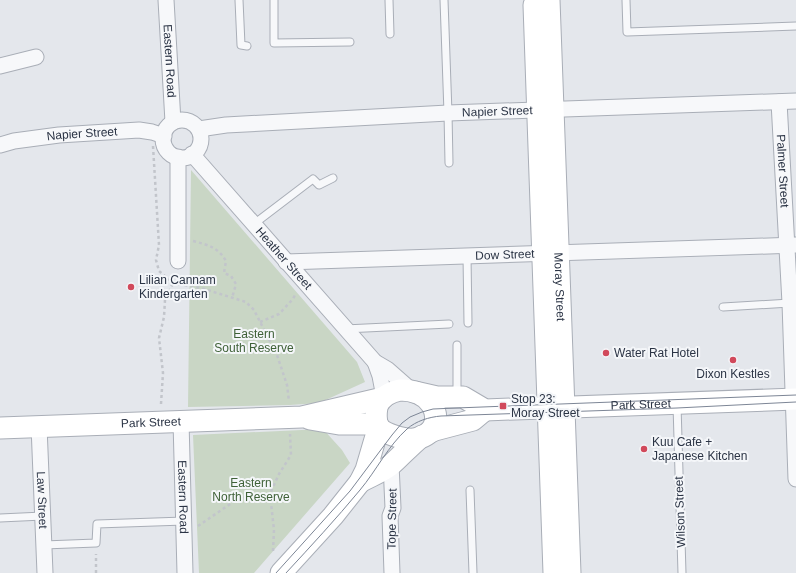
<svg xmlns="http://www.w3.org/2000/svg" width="796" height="573" font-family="Arial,sans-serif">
<rect width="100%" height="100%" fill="#e4e7ec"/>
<!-- park -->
<path fill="#c9d6c5" d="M191 170 357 362 365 382 319 403 290 405 188 407Z
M323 429 342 450 350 463 254 573H199L193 435Z"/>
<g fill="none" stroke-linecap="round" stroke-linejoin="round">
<!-- lane casing -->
<g stroke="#a9aeb7" stroke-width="9">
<path id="lane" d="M239 0 241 45 247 46
M274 0V43L350 42
M389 0 390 34
M444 0 448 113 449 163
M626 0 627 32 796 26
M254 224 313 179 319 185 333 178
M467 256 468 323
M723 307 790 303
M345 329 449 324
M457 345V395
M677 405 682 573
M470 490 473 573
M0 518 43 516
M44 545 96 543 97 524 184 521"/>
</g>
<!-- street casing -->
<g stroke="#a9aeb7" stroke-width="17">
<g id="street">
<path id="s1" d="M166 0 173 122"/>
<path d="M0 66 36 57"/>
<path id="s2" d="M779 102 790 303 796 479"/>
<circle cx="182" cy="139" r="19"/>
<path id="s3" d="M199 129 226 125 448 113 796 101"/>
<path id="s4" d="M0 145 14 141 59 135 139 130 152 132 164 136"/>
<path id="s5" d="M192 154 375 362 387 369 412 391"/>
<path d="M178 157V261"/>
<path id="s6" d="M286 262 796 245"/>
<path d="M375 362 380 376 384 397"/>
<path id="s7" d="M181 421 185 573"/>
<path id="s8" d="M39 426 45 573"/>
<path d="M391 464 393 508 390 516 392 573"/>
</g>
</g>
<!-- secondary casing -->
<g stroke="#a9aeb7" stroke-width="23">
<g id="secondary">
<path id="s9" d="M549 0 553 109 570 573"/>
<path d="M534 5 554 573"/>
<path d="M400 390C413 390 425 394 432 405 441 421 432 437 414 439 405 440 383 434 378 426 376 421 376 413 377 407 380 397 391 392 400 390Z"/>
<path id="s10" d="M415 392 437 397H463L485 410 796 399"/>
<path d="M310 419 339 424H377"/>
<path id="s11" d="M0 428 302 417 383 398"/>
<path d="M428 433 435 430 473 420 485 410"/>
<path d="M360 482C370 476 383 472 392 464 402 455 411 445 422 436"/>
<path d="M281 573 333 516 360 482 366 470 376 436 378 425"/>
</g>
</g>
<!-- path -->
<path stroke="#c2c5cb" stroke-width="2.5" stroke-dasharray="3 3" stroke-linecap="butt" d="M153 146 159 245 156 260 159 271 173 283 201 288 246 302 254 310 277 355 287 385 289 401
M193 241C208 245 218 247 226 261L224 273 231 276 236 284 232 298
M260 322 279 314 293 299 296 293
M161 404 163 373 159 338 164 317 165 300 173 283
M198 526 239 498 270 494
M273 551 274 530 270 494 279 474 291 455 290 434
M96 573V554"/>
<!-- lane -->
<use href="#lane" stroke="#f7f8fa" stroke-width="7"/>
<!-- street -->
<use href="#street" stroke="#f7f8fa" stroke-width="15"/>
<!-- secondary -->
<use href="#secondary" stroke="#fff" stroke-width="21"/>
<!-- tram -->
<path stroke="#7d8696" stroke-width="1" d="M276 573 350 491 392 435 402 423 410 417 422 412 433 409 456 408 796 395
M286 573C311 546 336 519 360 490 376 471 388 446 407 429 416 421 429 417 441 416L677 408 796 402"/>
</g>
<!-- markers -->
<g fill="#d1495b" stroke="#f4f6f9" stroke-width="1.5">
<circle cx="131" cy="287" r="4"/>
<circle cx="606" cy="353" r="4"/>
<circle cx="733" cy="360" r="4"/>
<rect x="499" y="402" width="8" height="8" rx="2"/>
<circle cx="644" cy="449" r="4"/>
</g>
<g text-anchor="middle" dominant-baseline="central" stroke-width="4" stroke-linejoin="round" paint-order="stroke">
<!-- street labels -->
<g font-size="12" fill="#2b3445" stroke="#f4f6f9">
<text stroke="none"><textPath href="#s1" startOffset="61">Eastern Road</textPath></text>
<text stroke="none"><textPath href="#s3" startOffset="299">Napier Street</textPath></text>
<text stroke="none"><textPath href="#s4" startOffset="83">Napier Street</textPath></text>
<text stroke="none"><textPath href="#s2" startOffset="69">Palmer Street</textPath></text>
<text stroke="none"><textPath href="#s6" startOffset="219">Dow Street</textPath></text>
<text stroke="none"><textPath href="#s5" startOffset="139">Heather Street</textPath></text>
<text stroke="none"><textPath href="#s9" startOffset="287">Moray Street</textPath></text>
<text stroke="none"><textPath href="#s10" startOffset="230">Park Street</textPath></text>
<text stroke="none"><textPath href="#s11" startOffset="151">Park Street</textPath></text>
<text stroke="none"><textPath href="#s7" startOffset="76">Eastern Road</textPath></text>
<text stroke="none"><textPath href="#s8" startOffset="74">Law Street</textPath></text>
<text transform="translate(680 512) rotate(-92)">Wilson Street</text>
<text transform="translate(392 519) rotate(-89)">Tope Street</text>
</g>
<!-- poi labels -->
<g font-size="12" fill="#2b3445" stroke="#f4f6f9" text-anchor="start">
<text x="139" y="280">Lilian Cannam<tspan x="139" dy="14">Kindergarten</tspan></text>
<text x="614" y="353">Water Rat Hotel</text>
<text x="733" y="374" text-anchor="middle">Dixon Kestles</text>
<text x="511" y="399">Stop 23:<tspan x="511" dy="14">Moray Street</tspan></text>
<text x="652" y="442">Kuu Cafe +<tspan x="652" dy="14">Japanese Kitchen</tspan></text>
</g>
<!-- park labels -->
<g font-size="12" fill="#3f6138" stroke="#f4f6f9">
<text x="254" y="334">Eastern<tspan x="254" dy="14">South Reserve</tspan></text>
<text x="251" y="483">Eastern<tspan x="251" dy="14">North Reserve</tspan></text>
</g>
</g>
</svg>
